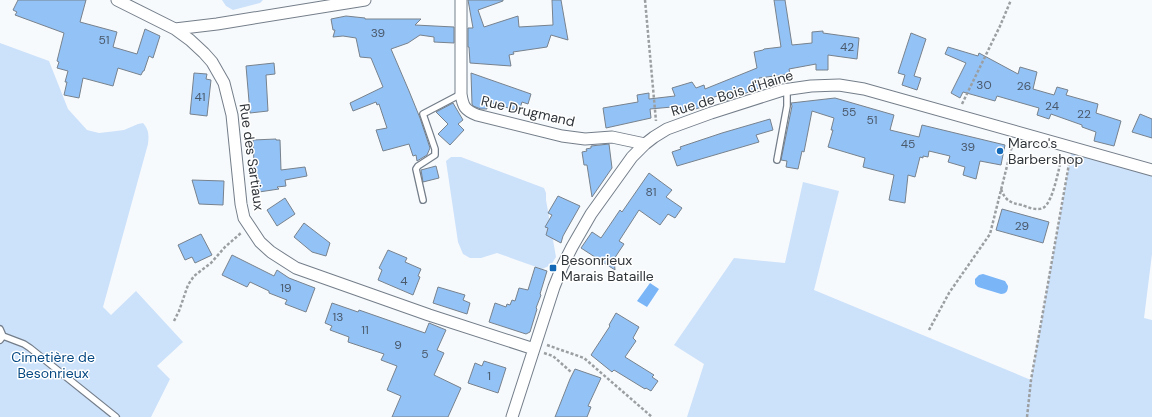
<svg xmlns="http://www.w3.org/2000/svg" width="1152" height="417" font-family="'DM Sans',sans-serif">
<rect width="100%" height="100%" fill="#f7fafc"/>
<!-- green -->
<path fill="#cce1fa" d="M222 0H263L260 3 233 10 226 6Z
M0 43 49 61 68 109 87 130 99 133 108 132 124 130 138 124 143 123C149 130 149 135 148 144L103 307 111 315 136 291 183 342 157 366 170 379 151 417H0Z
M1072 148 1152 170V254L1144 318 1152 320V417H687L704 364 674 345 734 258 785 263 803 182 839 191 814 290 1031 380Z
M451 157H461L544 188 546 193V200L556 257 551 265 542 269 497 253 481 258H470L463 254 458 242 446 161Z"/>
<!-- water -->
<path fill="#7ab5f7" d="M983 274 1005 281 1008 286C1008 291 1006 294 1001 294L978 287 975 284V279L979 275Z
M650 283 659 289 647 307 637 301Z"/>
<!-- building -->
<path fill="#93c2f7" stroke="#77828d" d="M18 0H86L80 22 117 32 113 47 137 54 145 29 160 36 153 58 149 56 144 71H143L141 75 118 68 113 86 83 78 79 98 64 95 67 82H65L68 71 57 68 59 62 57 61 64 33 15 15 17 12 13 10Z
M468 0H503V1L478 10 484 27 518 16 519 27 553 25 552 0H561L568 40 551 35 547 47 513 52 514 54 509 55 511 66 470 63 469 47H468V28H473Z
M774 0H785L792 45 812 43V32L823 31V33L859 38 857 59 828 55V70H816V64L789 69 790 74 759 78 762 87 725 101 723 94 700 102 702 107 675 115 672 107 650 109 651 118 606 128 603 108 638 102 637 95 649 93V99L675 96 672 88 692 82 696 88 704 85 705 89 757 68 754 52 763 50 764 49 781 47Z
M346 16 365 18V19H421L415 25 454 27V43L434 42V37L420 35 408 43 391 49 409 91 420 118 430 148 427 155 417 161 416 155 413 156 409 144 383 151 376 130 387 128 379 104 377 105 376 102 353 111 350 103 383 87 371 58 360 57 356 38 343 36 333 37 335 30H333L331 19Z
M911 33 926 39 914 76 921 78 917 90 902 85 905 75 898 73Z
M948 47 978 56 979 53 1018 74 1020 67 1037 72 1033 89 1054 95 1057 87 1068 90 1066 95 1098 104 1096 113 1121 121 1114 146 1094 141 1096 132 1082 127V125L1051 114 1049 119 1037 115 1039 108 997 96 995 101 963 92 960 98 951 93 966 63 945 54Z
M274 63 275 74 266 75 268 111 250 113 246 66Z
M194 73 207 74 206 79 211 80 207 116 190 114Z
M471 73 531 94 528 104 522 102 519 111 487 102V109H481L473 106 472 104Z
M835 98 894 115 890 130 919 137 922 125 1005 145 1001 165 980 161 976 179 963 175 965 167 948 162 950 156 929 151 928 157 923 156V158L920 157 915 177 908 175 905 203 889 200 894 175 863 167 865 158 828 147 833 130H831L834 118 812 111 804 152 802 151 798 169 786 167 787 161 781 160 792 106 791 103Z
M453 103 463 120 458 124 464 130 450 145 438 134 448 124 436 112Z
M1140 114 1152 119V138L1132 132Z
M770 119 773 130 756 135 759 142 677 166 672 152 681 149 680 147 722 133Z
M276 139V140H280L281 170 305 167 307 176 285 180 286 186 277 187 279 189 259 192 254 163 253 140Z
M609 144 612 168 592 197 587 165H584L582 152 587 151 586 149 591 148V146Z
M436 166 439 178 423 182 421 170Z
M649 173 672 190 666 197 682 208 675 218 668 214 660 225 639 210 619 241 624 244 614 259 615 270 581 248 592 232 601 238 620 210 622 212Z
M192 180 224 181 223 205 199 204Z
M558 196 580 206 563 236 561 243 546 235 548 228 545 227 552 215 548 213Z
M285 198 295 214 277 226 267 210Z
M1002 209 1049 222 1043 243 996 230Z
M304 223 330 243 326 256 312 252 294 237Z
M201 234 212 255 195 263 192 257 185 260 178 245Z
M388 250 407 258 405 262 421 269 418 276 420 277 413 295 378 280 382 270 379 268Z
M232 255 274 276 277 270 289 278 315 288 306 312 285 304 287 300 269 293V291L250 282 247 287 222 275Z
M535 267 547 271 540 294 541 295 536 308 537 309 530 332 526 334 489 322 495 303 506 307 507 304 510 305 512 300 515 301 519 288 528 290Z
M438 287 465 295 463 300 470 303 467 314 433 303Z
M332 303 358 312 359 310 425 333 429 323 446 330 437 350 444 353 434 375 461 388 448 417H392L401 396 387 390 397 366 381 360 384 354 348 342 349 337 330 330 332 326 325 323Z
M616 313 639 327 633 338 636 341 625 357 654 375 652 377 658 381 651 391 646 388 645 389 614 370 612 372 591 355 610 326 609 325Z
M484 361 506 368 498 393 468 383 475 363 482 366Z
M575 369 601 378 588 406 591 407 587 417H555L570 379Z"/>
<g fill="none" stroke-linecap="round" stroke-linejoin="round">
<!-- lane casing -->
<g stroke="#747e8a" stroke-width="8">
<path id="lane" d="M777 160 787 106V89
M423 200 416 169 418 166 435 155V149L423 114 461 94
M0 329 3 336
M0 340 3 336 24 344 30 348 116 417"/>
</g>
<!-- street casing -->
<g stroke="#747e8a" stroke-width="13">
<path id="street" d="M117 0 175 29 190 40 204 53 212 62 224 83 232 115 241 204 244 218 260 242 271 252 296 268 429 315 534 349
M461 0V94C463 107 465 110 477 115L562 136 585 139 612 137 645 144
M175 29 217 24 365 0
M512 417 554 287 562 267 572 247 591 214 632 157 645 144 654 137 667 129 711 113 783 90 811 86 839 85 864 89 1152 170"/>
</g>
<!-- path -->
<path stroke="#9b9fa2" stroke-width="2.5" stroke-dasharray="3 2" stroke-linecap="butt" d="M645 0 656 121
M962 104 1000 26 1011 0
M1001 189C1005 200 1010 203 1022 205 1027 207 1037 211 1043 208 1053 203 1059 167 1062 156
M174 321 179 311 188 285 194 276 211 263 225 247 241 233
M929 330 949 293 990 234 1013 142
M547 345 584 358 652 417
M544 353 553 356 571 372
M1027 417 1031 380 1070 158"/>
<!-- lane -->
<use href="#lane" stroke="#fff" stroke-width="5.5"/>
<!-- street -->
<use href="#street" stroke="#fff" stroke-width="11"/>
</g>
<!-- markers -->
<g fill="#1369b6" stroke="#fff" stroke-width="1.5">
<circle cx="1000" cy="151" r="4"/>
<rect x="549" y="264" width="8" height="8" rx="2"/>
</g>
<g text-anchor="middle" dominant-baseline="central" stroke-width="3" stroke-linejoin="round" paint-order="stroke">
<!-- number labels -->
<g font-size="12" fill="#4a596a">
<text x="378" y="33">39</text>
<text x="104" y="40">51</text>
<text x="847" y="47">42</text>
<text x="984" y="85">30</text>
<text x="1024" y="86">26</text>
<text x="200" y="97">41</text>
<text x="1052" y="106">24</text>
<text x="849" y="112">55</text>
<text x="1084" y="114">22</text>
<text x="872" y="120">51</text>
<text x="908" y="144">45</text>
<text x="968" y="147">39</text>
<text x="651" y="192">81</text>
<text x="1022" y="226">29</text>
<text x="404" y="281">4</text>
<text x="286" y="288">19</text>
<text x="338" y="317">13</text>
<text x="365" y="330">11</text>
<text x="398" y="345">9</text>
<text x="425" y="354">5</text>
<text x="489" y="376">1</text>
</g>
<!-- street labels -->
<g font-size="14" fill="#31363b" stroke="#fff">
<text transform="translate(732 93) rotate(-17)">Rue de Bois d'Haine</text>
<text transform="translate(528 111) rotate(13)">Rue Drugmand</text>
<text transform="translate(252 157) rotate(82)">Rue des Sartiaux</text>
</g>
<!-- poi labels -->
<g font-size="14" fill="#31363b" stroke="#fff" text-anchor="start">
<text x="1008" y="143">Marco's<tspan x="1008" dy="16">Barbershop</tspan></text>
<text x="561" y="260">Besonrieux<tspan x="561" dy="16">Marais Bataille</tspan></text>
</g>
<!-- park labels -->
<g font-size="14" fill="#054882" stroke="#fff">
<text x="53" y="357">Cimetière de<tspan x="53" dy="16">Besonrieux</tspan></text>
</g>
</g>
</svg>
